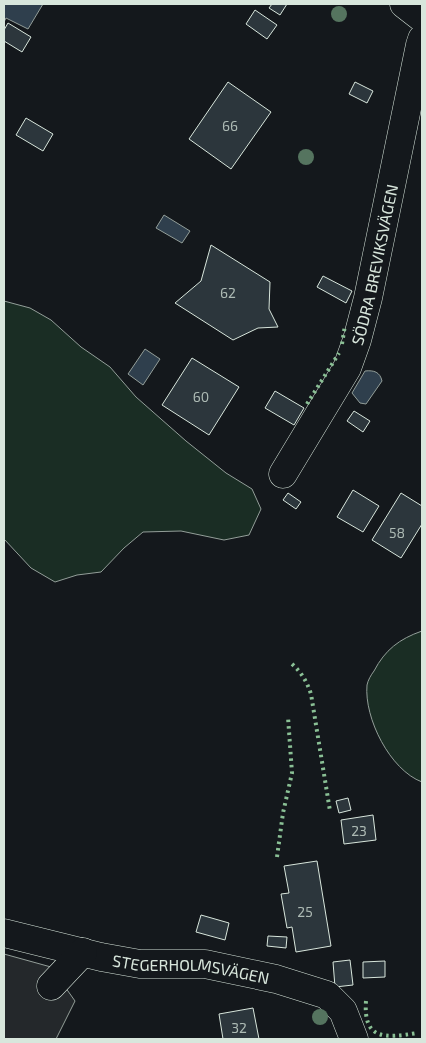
<svg xmlns="http://www.w3.org/2000/svg" width="426" height="1043" font-family="'Exo 2',sans-serif">
<rect width="100%" height="100%" fill="#14181c"/>
<!-- green -->
<path fill="#1a2d24" stroke="#939e99" d="M4 301 30 308 51 320 81 347 110 367 136 397 186 441 226 473 252 489 261 509 249 535 224 540 181 531 143 532 124 548 101 572 77 575 55 582 31 568 4 539Z
M422 631V782C390 770 364 718 367 685 368 680 371 675 374 671 385 650 399 639 422 631Z"/>
<!-- parking -->
<path fill="#24282b" stroke="#939e99" d="M4 954 51 967 75 1001 56 1039H4Z"/>
<!-- water -->
<path fill="#2f3f4d" stroke="#939e99" d="M4 4H43L28 29 6 18 4 22Z
M164 215 190 231 182 243 156 228Z
M145 349 160 359 143 385 128 374Z
M365 371C374 370 380 372 382 381L366 404 360 403 352 393Z"/>
<!-- building -->
<path fill="#2c363c" stroke="#d8e6dc" d="M272 4H287L280 15 269 8Z
M255 10 277 25 267 39 246 24Z
M8 23 31 37 22 52 4 41V30Z
M228 82 271 112 231 169 189 139Z
M355 82 373 91 367 103 349 94Z
M26 118 53 134 43 151 16 135Z
M211 245 270 282 269 309 278 327 258 328 233 340 175 303 201 281Z
M323 276 352 291 346 303 317 287Z
M192 358 239 387 209 435 162 405Z
M275 391 304 408 294 425 265 408Z
M354 411 370 421 363 432 347 421Z
M353 490 379 506 363 532 337 517Z
M288 493 301 502 296 509 283 500Z
M401 493 422 506V524L401 558 372 540Z
M348 798 351 810 339 813 336 801Z
M373 815 376 840 344 844 341 820Z
M317 861 331 946 296 952 292 927 287 928 281 894 289 893 284 866Z
M201 915 229 923 225 940 196 932Z
M268 936 287 937 286 948 267 946Z
M350 960 353 985 335 987 333 962Z
M385 961V977L363 978V962Z
M253 1008 259 1039H223L219 1014Z"/>
<g fill="none" stroke-linecap="round" stroke-linejoin="round">
<!-- minor casing -->
<g stroke="#d8e6dc" stroke-width="29">
<g id="minor">
<path d="M404 4 422 18"/>
<path id="s1" d="M283 474 347 368 357 340 368 298 420 45 422 39"/>
<path id="s2" d="M4 933 101 957 140 964H205L276 979 327 995 343 1011 354 1039"/>
<path d="M51 986 83 952"/>
</g>
</g>
<!-- minor -->
<use href="#minor" stroke="#14181c" stroke-width="28"/>
<!-- hedge -->
<path stroke="#8ac095" stroke-width="4" stroke-dasharray="2.5 4" stroke-linecap="butt" d="M342 344 345 325
M307 404 339 353
M292 664C302 673 307 682 311 694L330 811
M277 857 283 813 292 773 288 717
M366 1001C363 1041 386 1038 417 1033"/>
</g>
<!-- trees -->
<g fill="#55745f">
<circle cx="339" cy="14" r="8"/>
<circle cx="306" cy="157" r="8"/>
<circle cx="320" cy="1017" r="8"/>
</g>
<g text-anchor="middle" dominant-baseline="central" stroke-width="4" stroke-linejoin="round" paint-order="stroke">
<!-- number labels -->
<g font-size="14" fill="#adbab4">
<text x="230" y="125">66</text>
<text x="228" y="292">62</text>
<text x="201" y="396">60</text>
<text x="397" y="532">58</text>
<text x="359" y="830">23</text>
<text x="305" y="911">25</text>
<text x="239" y="1027">32</text>
</g>
<!-- street labels -->
<g font-size="16" fill="#d8e6dc" stroke="#14181c">
<text stroke="none"><textPath href="#s1" startOffset="231">SÖDRA BREVIKSVÄGEN</textPath></text>
<text stroke="none"><textPath href="#s2" startOffset="191">STEGERHOLMSVÄGEN</textPath></text>
</g>
</g>
<!-- border -->
<rect width="426" height="1043" fill="none" stroke="#d8e6dc" stroke-width="10"/>
</svg>
